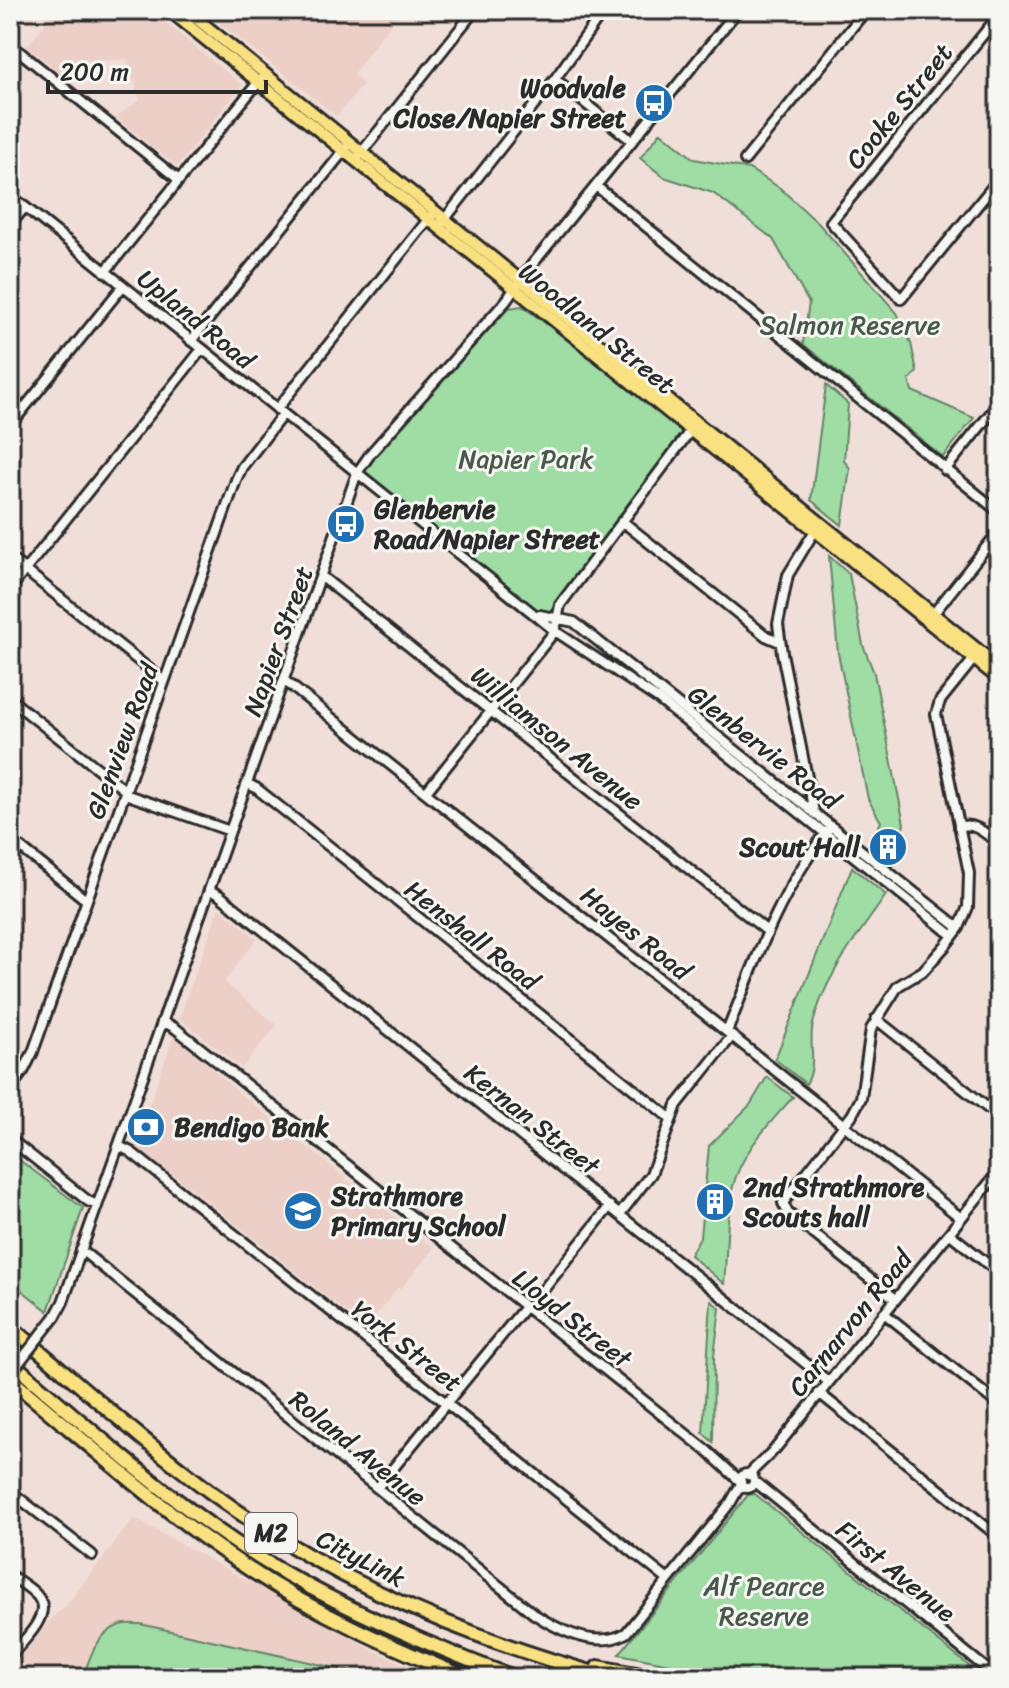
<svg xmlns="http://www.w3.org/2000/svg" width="1009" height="1688" font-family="Sriracha,sans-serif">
<rect width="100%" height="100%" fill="#f0dfd8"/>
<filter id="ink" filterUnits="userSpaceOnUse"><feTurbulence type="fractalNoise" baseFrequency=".0125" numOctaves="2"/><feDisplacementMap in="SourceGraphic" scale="16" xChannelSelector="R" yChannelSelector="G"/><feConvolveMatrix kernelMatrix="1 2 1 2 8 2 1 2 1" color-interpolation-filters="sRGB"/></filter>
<g filter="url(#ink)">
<!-- built -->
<path fill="#eccfc6" d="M57 10H150L242 85 177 167 116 117 140 100 127 59 76 62 64 76 27 46Z
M203 10H401L353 74 363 84 337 116Z
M219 908 257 939 224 982 277 1025 242 1068 179 1018Z
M174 1035 239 1093 434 1248 401 1289 398 1287 366 1328 172 1173 131 1157Z
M134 1518 369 1648 433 1678H42L18 1660 52 1618 65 1607Z"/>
<!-- green -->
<path fill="#9fdda5" stroke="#658468" stroke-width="2" d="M661 132 694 159 749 169 780 188 819 224 897 313 911 343 917 372 909 380 912 391 974 418 943 457 803 344 809 303 773 239 713 193 664 177 640 158Z
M522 306 690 431 546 617 357 473 509 308Z
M826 385 848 404 844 461 850 468 842 525 811 500Z
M829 556 849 574 863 645 874 673 904 824 893 868 867 848 881 822 868 799 838 653Z
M852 867 886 895C859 935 824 976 813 1024 808 1045 818 1064 806 1084L775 1059Z
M767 1077 793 1097C769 1124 740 1153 732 1190 726 1220 727 1253 724 1284L690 1255 700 1237 709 1146 750 1105Z
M10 1153 83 1208 48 1311 10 1281Z
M711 1301 720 1308 714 1356 713 1442 703 1433Z
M755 1494 984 1678H763L705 1671 619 1654 748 1495Z
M140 1624 380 1678H83C89 1658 97 1633 120 1625 125 1623 134 1624 140 1624Z"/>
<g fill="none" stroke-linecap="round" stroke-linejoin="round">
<!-- minor casing -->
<g stroke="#2b2b2b" stroke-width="14">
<path id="minor" d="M999 15 831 222 901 299 999 179
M10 44 179 180
M555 79 604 10
M358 157 475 10
M745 160 866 10
M596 186 999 512
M10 195 555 631 658 699 953 936
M441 224 555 79 632 141
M10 225 25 207
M105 272 260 80
M191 341 346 148
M277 409 431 216
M10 423 17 417 123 286
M945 470 999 403
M622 521 766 636 780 642
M10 558 164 681
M322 577 767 931
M10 589 202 349
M540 615 574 622 959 928
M930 618 999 531
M285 681 961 1218
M10 699 126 791
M248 784 256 788 670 1118
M426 792 555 631 560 605 693 427
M125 794 230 831
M814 812 782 653 778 624 788 575 817 527
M959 827C975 821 987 835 999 844
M10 839 86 900
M209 890 219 895 829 1382
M876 1019 999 1117
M162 1021 175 1028 706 1450 741 1482
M727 1032C755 961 780 891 828 830
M10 1089 24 1070 33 1052 236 480 242 467 283 414
M10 1139 88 1201 97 1205
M119 1146 131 1152 668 1580
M620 1214 651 1174 677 1105 732 1036
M949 1233 999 1273
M81 1250 534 1614C560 1631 597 1650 626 1633L731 1502 741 1484
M895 1299 788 1213 783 1203 852 1115 861 1098 871 1029 898 986 923 971 946 945 959 928 968 907 969 873 936 714 940 701 977 655
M528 1309 610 1206
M884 1313 999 1405
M55 1317 63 1302 357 473 371 453 506 301 527 271 738 10
M819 1393 999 1537
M740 1481a7 7 0 1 1 14 0a7 7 0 1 1-14 0Z
M748 1475 775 1449 999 1171
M754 1481 998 1678
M377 1488 525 1307
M10 1491 92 1555
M10 1575C19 1582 35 1590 40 1600 50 1618 20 1644 10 1656"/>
</g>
<!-- major casing -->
<g stroke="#2b2b2b" stroke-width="16">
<path id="major" d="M169 10 999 679
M186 10 999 667"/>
</g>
<!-- highway casing -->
<g stroke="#2b2b2b" stroke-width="18">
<path id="highway" d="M10 1326C77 1382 142 1441 212 1493 331 1581 469 1639 612 1678
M10 1361C77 1418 142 1476 213 1527 281 1576 356 1613 433 1645 461 1657 489 1669 518 1678
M10 1379C88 1443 164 1513 249 1569 317 1614 391 1647 467 1678
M598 1667 658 1678"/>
</g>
<!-- minor -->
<use href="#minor" stroke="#f6f6f2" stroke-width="8"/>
<!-- major -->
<use href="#major" stroke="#f9e181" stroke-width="10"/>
<!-- highway -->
<use href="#highway" stroke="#f9e181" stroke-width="12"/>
<!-- minor-bridge casing -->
<g stroke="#2b2b2b" stroke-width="14" stroke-linecap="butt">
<path id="minor-bridge" d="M10 1374 55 1317"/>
</g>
<!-- minor-bridge -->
<use href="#minor-bridge" stroke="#f6f6f2" stroke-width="8"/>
</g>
</g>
<!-- icons -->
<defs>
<g id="bus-disc" transform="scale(2)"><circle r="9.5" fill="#1f6fb2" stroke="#f6f6f2"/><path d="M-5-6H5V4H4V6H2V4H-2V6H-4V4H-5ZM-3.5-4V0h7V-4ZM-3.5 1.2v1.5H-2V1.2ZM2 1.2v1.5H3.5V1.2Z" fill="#fff"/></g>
<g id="building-disc" transform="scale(2)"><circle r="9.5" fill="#1f6fb2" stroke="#f6f6f2"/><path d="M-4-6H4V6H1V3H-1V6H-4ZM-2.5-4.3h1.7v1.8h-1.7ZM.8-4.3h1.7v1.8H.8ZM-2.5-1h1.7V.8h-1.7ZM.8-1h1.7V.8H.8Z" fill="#fff"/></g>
<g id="bank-disc" transform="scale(2)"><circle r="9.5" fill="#1f6fb2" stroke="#f6f6f2"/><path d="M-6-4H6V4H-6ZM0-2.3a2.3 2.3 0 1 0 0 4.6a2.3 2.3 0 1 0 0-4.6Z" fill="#fff"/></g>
<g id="school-disc" transform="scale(2)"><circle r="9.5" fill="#1f6fb2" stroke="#f6f6f2"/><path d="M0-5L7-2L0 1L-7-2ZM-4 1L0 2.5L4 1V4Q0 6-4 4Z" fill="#fff"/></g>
</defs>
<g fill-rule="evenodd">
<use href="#bus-disc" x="654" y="103"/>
<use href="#bus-disc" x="346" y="524"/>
<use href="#building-disc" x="888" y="847"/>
<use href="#bank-disc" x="146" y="1127"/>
<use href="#building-disc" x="715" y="1202"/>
<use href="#school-disc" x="303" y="1211"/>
</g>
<g text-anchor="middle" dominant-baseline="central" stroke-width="6" stroke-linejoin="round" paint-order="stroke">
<!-- shield labels -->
<rect fill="#f6f6f2" stroke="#686867" stroke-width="2" x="245" y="1513" width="52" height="40" rx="6"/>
<g font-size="24" font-weight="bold" fill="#2b2b2b">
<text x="271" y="1533">M2</text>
</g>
<!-- poi labels -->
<g font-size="26" font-weight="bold" fill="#2b2b2b" stroke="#f6f6f2" text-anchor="start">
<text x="626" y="88" text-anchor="end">Woodvale<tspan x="626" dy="30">Close/Napier Street</tspan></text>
<text x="374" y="509">Glenbervie<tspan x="374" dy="30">Road/Napier Street</tspan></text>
<text x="860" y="847" text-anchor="end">Scout Hall</text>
<text x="174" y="1127">Bendigo Bank</text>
<text x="743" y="1187">2nd Strathmore<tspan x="743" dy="30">Scouts hall</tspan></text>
<text x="331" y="1196">Strathmore<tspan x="331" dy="30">Primary School</tspan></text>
</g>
<!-- street labels -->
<g font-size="26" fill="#2b2b2b" stroke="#f6f6f2">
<text transform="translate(899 106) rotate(-51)">Cooke Street</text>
<text transform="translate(196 319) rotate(39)">Upland Road</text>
<text transform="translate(597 328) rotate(39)">Woodland Street</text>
<text transform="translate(278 641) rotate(-70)">Napier Street</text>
<text transform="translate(557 738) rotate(39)">Williamson Avenue</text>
<text transform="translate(122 741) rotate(-70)">Glenview Road</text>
<text transform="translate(764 747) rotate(38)">Glenbervie Road</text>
<text transform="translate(636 933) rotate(39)">Hayes Road</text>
<text transform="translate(472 935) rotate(38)">Henshall Road</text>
<text transform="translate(532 1119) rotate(38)">Kernan Street</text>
<text transform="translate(572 1318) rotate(38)">Lloyd Street</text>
<text transform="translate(850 1323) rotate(-51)">Carnarvon Road</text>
<text transform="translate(407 1346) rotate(38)">York Street</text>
<text transform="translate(358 1448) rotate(39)">Roland Avenue</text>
<text transform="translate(361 1558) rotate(27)">CityLink</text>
<text transform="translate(896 1571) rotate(39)">First Avenue</text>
</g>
<!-- park labels -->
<g font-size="26" fill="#48584a" stroke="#f6f6f2">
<text x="850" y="325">Salmon Reserve</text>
<text x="526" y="459">Napier Park</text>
<text x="764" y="1586">Alf Pearce<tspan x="764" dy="30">Reserve</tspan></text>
</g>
</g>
<!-- margin -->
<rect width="1009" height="1688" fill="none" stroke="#f6f6f2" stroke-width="40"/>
<rect x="20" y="20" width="969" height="1648" fill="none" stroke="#2b2b2b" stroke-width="3" filter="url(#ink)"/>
<!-- scale -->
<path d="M48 80v12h218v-12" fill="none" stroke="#2b2b2b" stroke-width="4"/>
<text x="60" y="80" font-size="24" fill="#2b2b2b" stroke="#f6f6f2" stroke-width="6" paint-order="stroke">200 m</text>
</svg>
